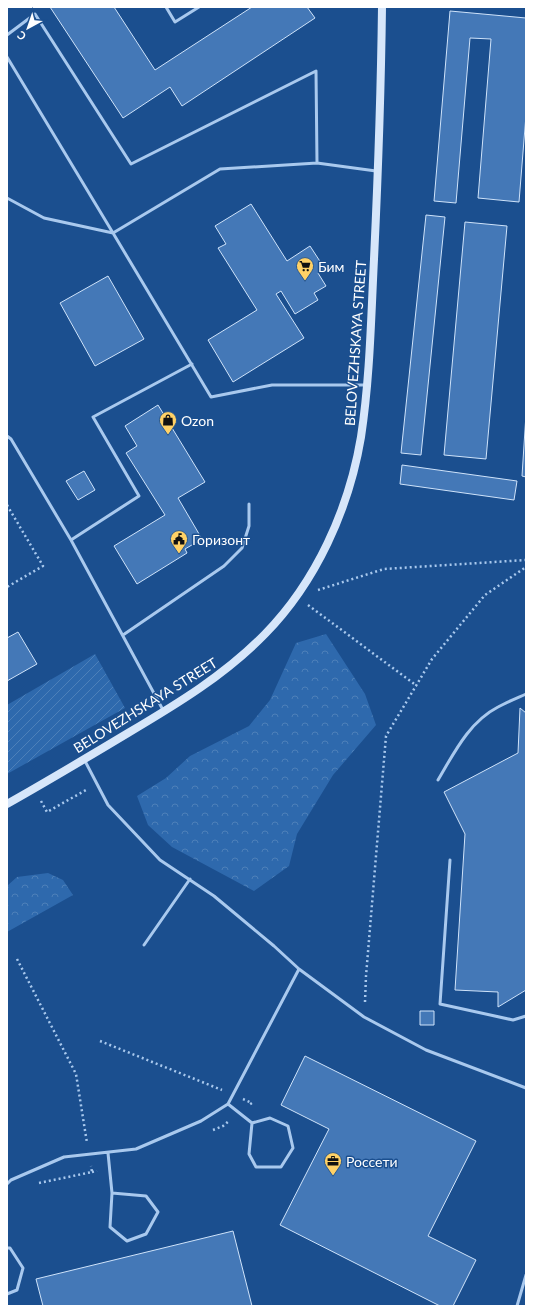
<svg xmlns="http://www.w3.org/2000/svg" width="533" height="1313" font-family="Lato,sans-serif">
<defs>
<pattern id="forest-crowns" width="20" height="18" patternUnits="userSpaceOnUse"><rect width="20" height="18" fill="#2e69ad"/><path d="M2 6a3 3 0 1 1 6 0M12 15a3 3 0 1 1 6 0" fill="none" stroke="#4d80b9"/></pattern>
<pattern id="garden-furrows" width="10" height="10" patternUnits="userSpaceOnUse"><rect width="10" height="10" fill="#2e69ad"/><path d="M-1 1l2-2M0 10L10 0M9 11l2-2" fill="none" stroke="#4d80b9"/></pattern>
</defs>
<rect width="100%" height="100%" fill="#1b4f8f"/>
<!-- forest -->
<path fill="url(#forest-crowns)" d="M326 634 365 694 376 725 333 775 297 834 289 866 254 891 172 847 148 825 137 796 166 778 190 756 249 726 270 700 296 643Z
M48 873 63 880 73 895 7 932V886L17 877Z"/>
<!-- garden -->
<path fill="url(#garden-furrows)" d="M95 654 125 708 7 774V705Z"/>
<!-- building -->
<path fill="#4478b7" stroke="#cfe3fa" d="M50 7H114L155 70 252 7H307L315 18 182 106 170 87 123 118Z
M450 11 526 18V115L519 202 478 198 491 39 470 38 456 203 434 201Z
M251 204 287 261 310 246 325 269 318 273 326 286 314 293 318 300 295 314 281 291 276 294 304 338 233 382 208 340 257 310 218 248 226 244 215 226Z
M426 215 445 217 421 455 401 453Z
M465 222 507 226 486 459 444 455Z
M108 276 144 339 95 366 60 303Z
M158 405 205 482 178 498 202 539 185 549 187 553 137 584 114 546 165 515 126 453 137 446 125 426Z
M526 414V477L522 476Z
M402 465 517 481 514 500 400 484Z
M84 471 95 490 78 500 66 481Z
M18 632 37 664 7 681V638Z
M520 708 526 713V990L498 1007V992L455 990 465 834 444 792 518 753Z
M420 1011H434V1025H420Z
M305 1056 476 1141 428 1236 476 1260 453 1306H440L280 1225 329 1129 281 1105Z
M233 1231 252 1306H43L36 1279Z"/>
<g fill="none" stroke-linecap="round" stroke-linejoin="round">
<!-- path -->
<path stroke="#a9c9ee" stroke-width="2.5" stroke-dasharray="2 3" stroke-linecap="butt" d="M7 505 43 566 7 587
M318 590 384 569 526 560
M308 605 417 686
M41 801 47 812 86 790
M17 959 76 1074 87 1143
M365 1002 366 976 386 736 432 659 485 595 526 567
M100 1041 222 1090
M243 1099 252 1103 249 1105
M213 1130 223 1126 230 1120
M92 1172 97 1171
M39 1183 92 1172 91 1166"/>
<!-- lane -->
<path stroke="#a9c9ee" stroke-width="3" d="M166 7 175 22 199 7
M7 35 35 14 131 164 316 71 317 163
M7 57 113 233 220 169 317 163 376 171
M7 198 44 218 113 233 211 397 272 385H367
M7 436 11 439 71 540 163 710
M71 540 139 496 93 417 192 364
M123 635 224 566 242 548 249 526V504
M438 780C454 753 469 722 498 707 507 702 517 698 526 694
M450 860 440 1004 513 1020 526 1016
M144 945 190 879
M299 969 364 1017 426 1050 526 1088
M228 1104 252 1123 249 1154 256 1167H281L293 1148 288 1126 270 1118 252 1123
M108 1153 112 1193 110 1227 127 1241 146 1234 158 1212 146 1196 112 1193
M7 1184 11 1180 64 1157 136 1149 201 1121 228 1104 299 969 274 946 214 896 160 860 108 805 85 761
M7 1248H10L23 1268 17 1290 7 1294
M517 1306 526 1275"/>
<!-- secondary -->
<path stroke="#d6e6fa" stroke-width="8" d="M7 804C48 781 88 757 128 733 177 704 225 675 265 634 316 582 349 509 361 437 370 378 371 318 374 259 378 175 381 91 382 7"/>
</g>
<!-- icons -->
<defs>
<g id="supermarket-pin" transform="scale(0.9)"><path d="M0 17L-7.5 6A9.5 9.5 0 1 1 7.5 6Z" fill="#ffd166" stroke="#1b4f8f"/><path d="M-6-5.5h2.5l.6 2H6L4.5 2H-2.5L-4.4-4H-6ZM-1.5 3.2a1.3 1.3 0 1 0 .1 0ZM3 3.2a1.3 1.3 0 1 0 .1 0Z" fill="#111"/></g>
<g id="shop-pin" transform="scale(0.9)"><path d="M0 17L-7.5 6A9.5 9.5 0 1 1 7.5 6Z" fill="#ffd166" stroke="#1b4f8f"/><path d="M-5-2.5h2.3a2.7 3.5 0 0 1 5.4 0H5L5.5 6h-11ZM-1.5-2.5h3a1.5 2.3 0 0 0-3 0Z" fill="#111"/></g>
<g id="civic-pin" transform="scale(0.9)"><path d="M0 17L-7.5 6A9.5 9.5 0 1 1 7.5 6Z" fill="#ffd166" stroke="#1b4f8f"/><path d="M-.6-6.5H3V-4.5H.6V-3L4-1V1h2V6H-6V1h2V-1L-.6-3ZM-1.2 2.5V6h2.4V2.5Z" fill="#111"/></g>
<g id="office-pin" transform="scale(0.9)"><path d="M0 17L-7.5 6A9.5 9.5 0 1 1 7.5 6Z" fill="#ffd166" stroke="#1b4f8f"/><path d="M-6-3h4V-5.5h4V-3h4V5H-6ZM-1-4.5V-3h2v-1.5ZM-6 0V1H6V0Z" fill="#111"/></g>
</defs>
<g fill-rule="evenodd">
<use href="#supermarket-pin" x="305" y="266"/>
<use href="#shop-pin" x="168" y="420"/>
<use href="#civic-pin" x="179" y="539"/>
<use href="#office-pin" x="333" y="1161"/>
</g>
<g text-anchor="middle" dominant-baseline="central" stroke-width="3" stroke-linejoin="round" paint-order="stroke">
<!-- poi labels -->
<g font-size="14" fill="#fff" stroke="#1b4f8f" text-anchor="start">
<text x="318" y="266">Бим</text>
<text x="181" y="420">Ozon</text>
<text x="192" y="539">Горизонт</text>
<text x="346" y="1161">Россети</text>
</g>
<!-- street labels -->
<g font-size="14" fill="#fff" stroke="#1b4f8f">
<text transform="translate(355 343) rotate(-86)">BELOVEZHSKAYA STREET</text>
<text transform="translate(145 705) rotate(-32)">BELOVEZHSKAYA STREET</text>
</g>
</g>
<!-- border -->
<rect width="533" height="1313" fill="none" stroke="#ffffff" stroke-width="16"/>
<!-- north arrow -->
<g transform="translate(28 28) rotate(220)" stroke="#1b4f8f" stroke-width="3" paint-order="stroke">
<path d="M0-3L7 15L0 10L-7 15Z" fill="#ffffff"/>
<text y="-6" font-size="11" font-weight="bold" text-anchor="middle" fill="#ffffff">С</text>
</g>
</svg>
